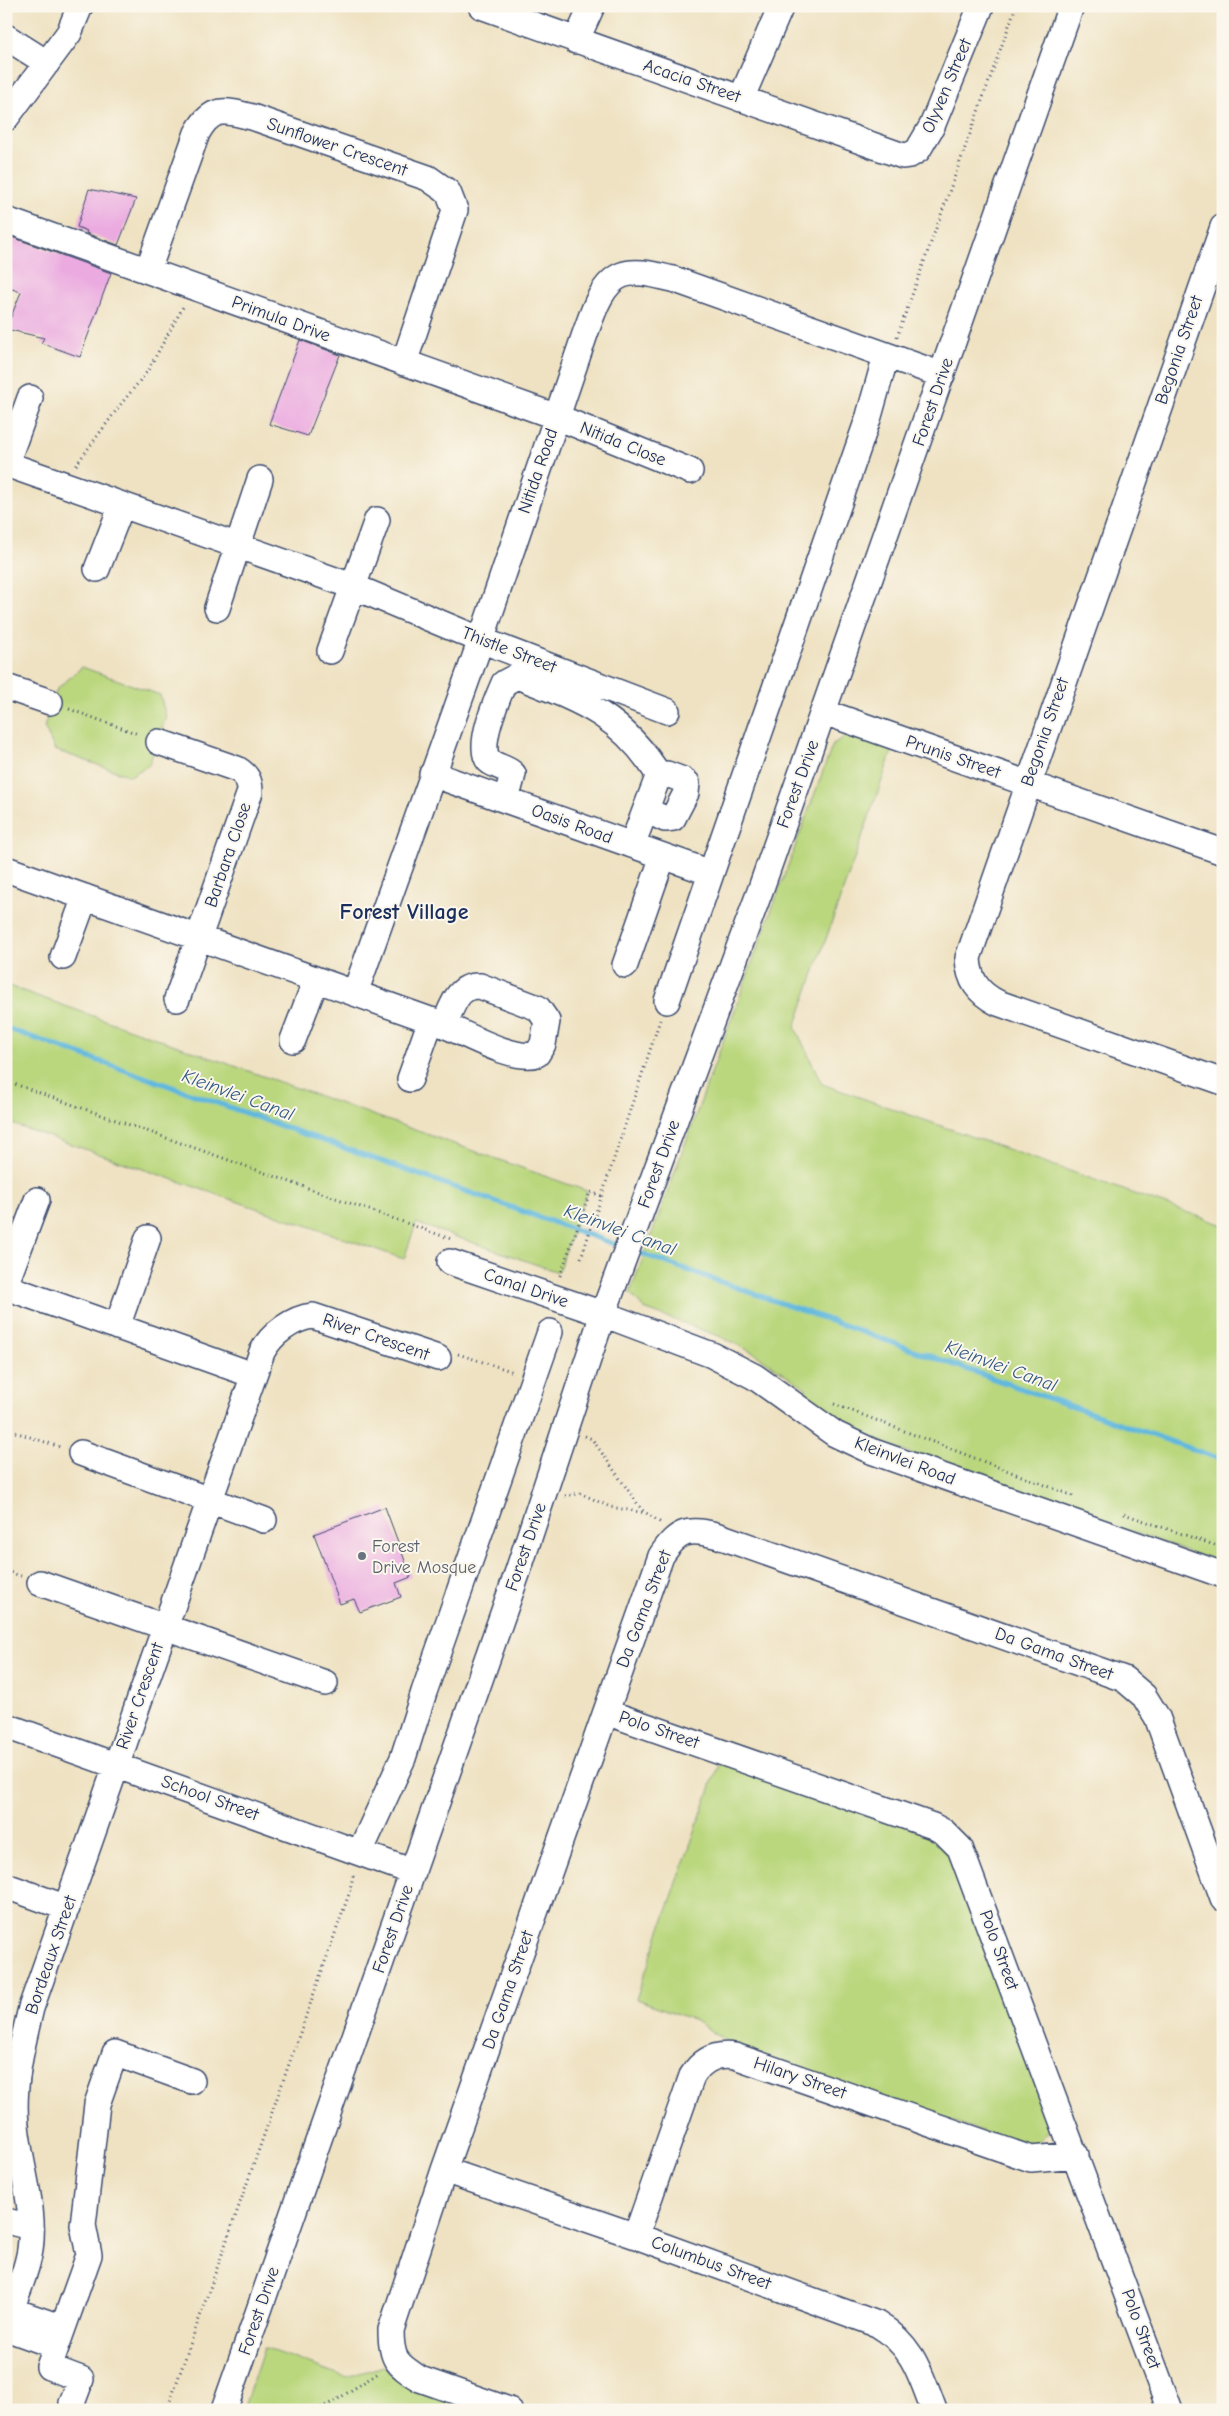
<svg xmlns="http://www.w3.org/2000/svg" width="1229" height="2416" font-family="'Comic Neue',sans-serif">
<rect width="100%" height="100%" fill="#fbf7ec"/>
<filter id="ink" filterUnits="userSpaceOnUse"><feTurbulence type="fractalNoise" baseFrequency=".02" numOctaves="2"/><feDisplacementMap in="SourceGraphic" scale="10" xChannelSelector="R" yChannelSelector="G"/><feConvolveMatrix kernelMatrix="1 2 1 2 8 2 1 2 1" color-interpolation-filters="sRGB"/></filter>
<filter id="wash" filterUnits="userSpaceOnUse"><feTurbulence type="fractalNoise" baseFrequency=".0096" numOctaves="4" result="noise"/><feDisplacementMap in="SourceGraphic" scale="20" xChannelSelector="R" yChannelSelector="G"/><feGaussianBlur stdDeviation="1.12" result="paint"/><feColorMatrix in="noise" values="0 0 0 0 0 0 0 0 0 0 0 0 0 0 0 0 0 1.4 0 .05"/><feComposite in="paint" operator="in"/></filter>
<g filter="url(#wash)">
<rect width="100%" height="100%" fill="#efe2c2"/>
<!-- green -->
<path fill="#bad77d" stroke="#6a836e" d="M82 667 160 695 166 717 149 765 130 776 55 750 44 727 57 689Z
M859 735 894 746 795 1027 822 1084 1223 1225V1564L900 1450 852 1428 814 1404 806 1398V1388L752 1352 719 1336 644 1309 630 1293 833 744 844 737Z
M6 985 587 1191 558 1272 416 1223 404 1259 6 1122Z
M720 1760 934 1836 951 1848 1051 2124C1046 2137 1038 2144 1024 2146L734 2046 694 2020 636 1999Z
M264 2348 346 2377 384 2366 402 2384 475 2410H243Z"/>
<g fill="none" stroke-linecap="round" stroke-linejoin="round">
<!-- stream -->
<path stroke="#60b8dd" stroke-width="5.5" d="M6 1028 623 1247
M634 1251 1223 1460"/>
</g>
<g id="blocks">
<!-- building -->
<path fill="#ebaae0" d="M89 189 136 199 118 245 86 233 87 231 77 227Z
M6 235 111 273 80 357 41 343 44 338 6 329 21 292 6 287Z
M300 340 340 355 308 436 269 424Z
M385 1507 411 1577 396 1583 401 1597 360 1612 354 1599 340 1604 314 1534Z"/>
</g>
</g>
<g filter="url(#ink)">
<use href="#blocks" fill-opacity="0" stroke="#3b4a6d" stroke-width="1"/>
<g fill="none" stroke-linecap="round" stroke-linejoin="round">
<!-- minor casing -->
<g stroke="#3b4a6d" stroke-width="28">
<path id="minor" d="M481 6 903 156 910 155 918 150 932 126 981 6
M6 37 47 63
M576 41 592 6
M741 99 781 6
M6 118 69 33 80 6
M6 220 557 417 690 471
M1223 227 968 958C969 980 978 993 998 1003L1223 1082
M148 270 197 133C212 106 225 110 252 117L428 178 448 192 455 210 404 363
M6 464 352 586 481 640 667 711
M6 464 30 398
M97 569 122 505
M217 608 260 479
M330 651 377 520
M6 687 50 702
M824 712 1223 852
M159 742 237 769C247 775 250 781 250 792L177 999
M432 774 711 873
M506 800 513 774C506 767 496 767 489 761 476 747 497 699 504 683L517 676C581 701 622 715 660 777
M632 845 657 780 667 774 683 780 687 783 686 793 673 818 665 819 646 810
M6 869 444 1025C466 1034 515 1062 537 1054L543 1044 547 1021 538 1008 480 986C457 984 452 1008 444 1025
M63 957 85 897
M625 965 663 856
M355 993 481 640 585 334C592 315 601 283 622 275 637 269 658 276 673 279L942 375
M667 1001 869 416 886 356
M293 1040 316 980
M410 1079 431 1020
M450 1262 603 1314 712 1355 755 1377 835 1434 871 1451 1223 1575
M6 1283 37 1200
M6 1287 253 1375
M117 1327 148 1238
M81 1453 264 1520
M40 1583 325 1683
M606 1712 933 1826 944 1832 960 1848 1170 2410
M6 1726 413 1872
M360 1852 403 1758 424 1692 550 1332
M6 1886 67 1908
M444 2170 636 2236 877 2324C913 2345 920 2373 934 2410
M6 2221 31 2227
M636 2236 692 2076C702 2060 716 2053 735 2056L1031 2159 1076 2155
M11 2310 63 2328
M6 2323C14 2299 26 2276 30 2250 36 2208 20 2167 16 2125 12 2085 22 2046 31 2008L262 1352C271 1334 293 1318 313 1316L438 1358
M6 2328 56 2346
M72 2403 81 2379 49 2367 89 2255 83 2225 97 2104 115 2053 192 2081
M224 2410 518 1571 603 1314 760 891 1071 6
M509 2410 420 2379C396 2364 391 2359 391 2330L444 2170 661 1556C679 1529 689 1528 719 1536L1124 1679 1144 1696 1157 1717 1223 1898"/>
</g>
<!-- path -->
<path stroke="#3b4a6d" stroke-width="3" stroke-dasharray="1 4" stroke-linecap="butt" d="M897 337 1016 6
M76 465 121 404 147 372 183 307
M69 709 138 734
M6 1081 451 1239
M581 1258 660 1020
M560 1276 590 1192 602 1196
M458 1354 514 1372
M834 1404 1076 1497
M6 1429 60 1447
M585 1436 592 1439 642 1510 661 1523
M565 1496 580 1493 610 1507 646 1513
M1124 1514 1223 1548
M6 1571 21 1576
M167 2410 349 1894 354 1872
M316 2410 333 2402 380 2372"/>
<!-- minor -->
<use href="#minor" stroke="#fff" stroke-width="25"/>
</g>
</g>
<!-- markers -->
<circle fill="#6b7280" stroke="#fbf7ec" stroke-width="2" cx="362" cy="1556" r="5"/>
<g text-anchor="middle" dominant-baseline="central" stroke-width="4" stroke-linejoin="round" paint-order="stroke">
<!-- street labels -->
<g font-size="18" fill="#1b2f5e" stroke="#fbf7ec">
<text transform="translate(692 81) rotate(19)">Acacia Street</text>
<text transform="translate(947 86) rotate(-67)">Olyven Street</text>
<text transform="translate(337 147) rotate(19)">Sunflower Crescent</text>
<text transform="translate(281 319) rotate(20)">Primula Drive</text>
<text transform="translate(1179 350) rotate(-71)">Begonia Street</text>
<text transform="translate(933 402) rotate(-71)">Forest Drive</text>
<text transform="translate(623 444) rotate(22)">Nitida Close</text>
<text transform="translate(538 471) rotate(-71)">Nitida Road</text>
<text transform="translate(509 650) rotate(21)">Thistle Street</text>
<text transform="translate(1045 732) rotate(-71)">Begonia Street</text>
<text transform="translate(953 757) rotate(19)">Prunis Street</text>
<text transform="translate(798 784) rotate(-70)">Forest Drive</text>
<text transform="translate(572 824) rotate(20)">Oasis Road</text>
<text transform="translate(228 855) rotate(-71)">Barbara Close</text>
<text transform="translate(659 1164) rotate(-70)">Forest Drive</text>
<text transform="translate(526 1288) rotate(19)">Canal Drive</text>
<text transform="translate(376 1337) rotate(19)">River Crescent</text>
<text transform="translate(905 1461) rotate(21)">Kleinvlei Road</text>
<text transform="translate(526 1547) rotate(-71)">Forest Drive</text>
<text transform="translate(644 1609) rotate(-69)">Da Gama Street</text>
<text transform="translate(1054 1654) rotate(20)">Da Gama Street</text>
<text transform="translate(140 1696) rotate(-71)">River Crescent</text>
<text transform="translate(659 1730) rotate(19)">Polo Street</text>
<text transform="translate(210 1798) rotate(20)">School Street</text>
<text transform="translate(393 1929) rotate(-71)">Forest Drive</text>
<text transform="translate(999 1950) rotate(70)">Polo Street</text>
<text transform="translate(51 1955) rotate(-71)">Bordeaux Street</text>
<text transform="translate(508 1990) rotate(-71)">Da Gama Street</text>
<text transform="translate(800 2078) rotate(19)">Hilary Street</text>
<text transform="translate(711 2263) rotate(20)">Columbus Street</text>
<text transform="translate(259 2311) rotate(-71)">Forest Drive</text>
<text transform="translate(1141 2329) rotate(70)">Polo Street</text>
</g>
<!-- worship labels -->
<g font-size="18" fill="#5b616d" stroke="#fbf7ec" text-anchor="start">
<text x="372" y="1546">Forest<tspan x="372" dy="21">Drive Mosque</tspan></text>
</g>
<!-- water labels -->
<g font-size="19" font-style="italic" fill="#305884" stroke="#fbf7ec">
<text transform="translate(238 1095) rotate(20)">Kleinvlei Canal</text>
<text transform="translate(620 1230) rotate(20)">Kleinvlei Canal</text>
<text transform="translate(1001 1366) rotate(20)">Kleinvlei Canal</text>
</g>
<!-- district labels -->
<g font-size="22" font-weight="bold" fill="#1b2f5e" stroke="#fbf7ec">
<text x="404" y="912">Forest Village</text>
</g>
</g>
<!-- margin -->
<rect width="1229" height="2416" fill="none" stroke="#fbf7ec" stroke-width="25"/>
</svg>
